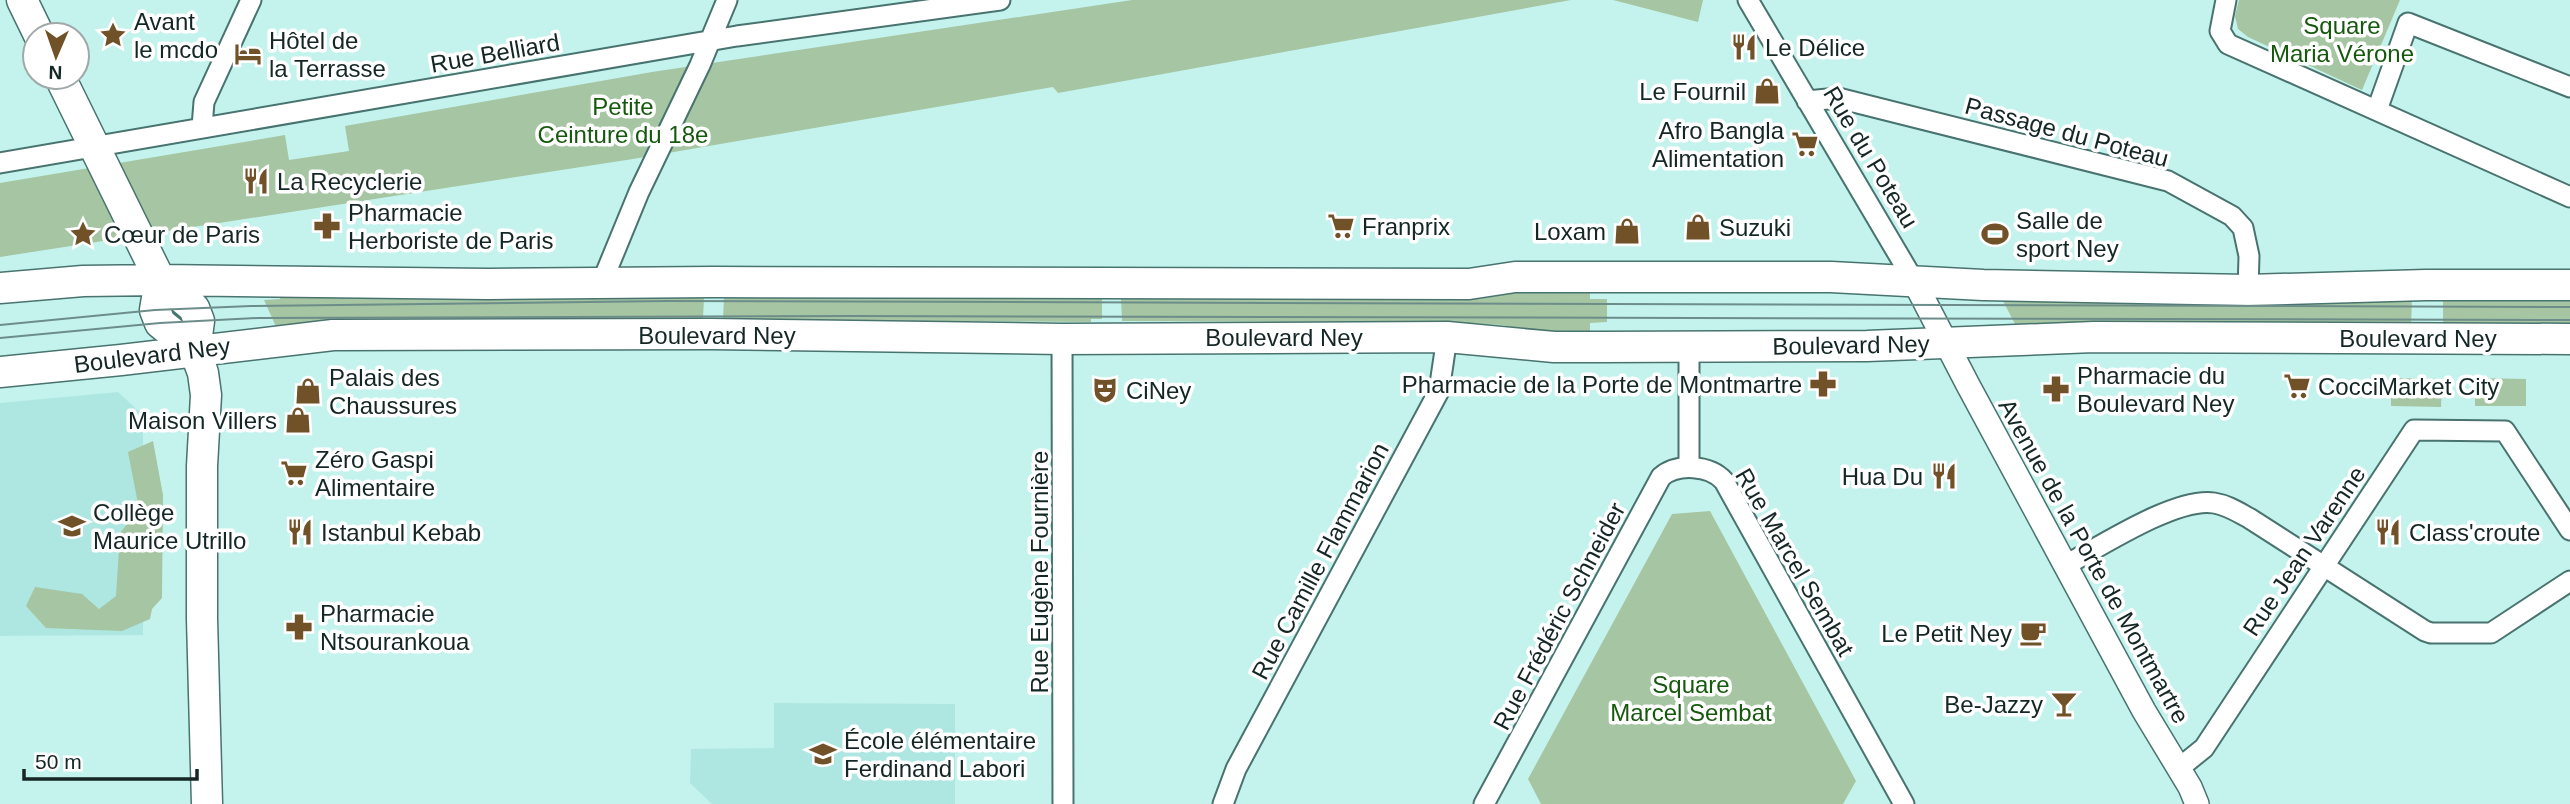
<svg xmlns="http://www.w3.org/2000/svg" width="2570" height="804" font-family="Helvetica,sans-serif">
<rect width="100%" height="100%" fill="#c4f3ee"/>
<!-- built -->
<path fill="#aee7e1" d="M118 392 143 415V635L0 636V403Z
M774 703 955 704V804H712L690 783 691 749 774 748Z"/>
<!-- green -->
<path fill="#a6c5a2" d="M1132 0H1571L1058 93 1053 87 633 159 0 257V183L285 135 289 160 349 151 345 126 652 72Z
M1613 0H1703L1698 22Z
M2239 0H2400L2362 90 2248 37 2238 29 2235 16Z
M1590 287V299H1607V322L1590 323V335L1529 331 1502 325 1470 323 1122 321 1121 299H1479L1534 290Z
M280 293 697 294V298H704L703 319 277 329 264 300 280 299Z
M730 293 1097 294V298H1102V319H1091V322L723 320 724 297H729Z
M2412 297 2411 330 2351 327 2015 324 2003 301Z
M2443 298H2537L2570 301V328L2443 330Z
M2391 378 2442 379 2441 407 2391 406Z
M2475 378 2526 379V406H2475Z
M153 441 163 495 162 598 152 609 150 619 122 631 46 628 26 606 35 587 82 594 99 609 116 596 120 533 139 509 128 452Z
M1710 511 1856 781 1843 804H1541L1528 779 1672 514Z"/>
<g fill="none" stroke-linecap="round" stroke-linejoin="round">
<!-- minor casing -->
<g stroke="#48736f" stroke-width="23">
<path id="minor" d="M1748 0 1914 281
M2226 0 2220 31 2228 44 2570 197
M1807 101 1838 98 2168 181 2232 216 2243 228 2249 256 2248 290
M2377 110 2408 23 2570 87
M202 127 204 102 251 0
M0 163 737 36 1000 0
M602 282 639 192 700 65 727 0
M1062 339 1063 804
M1689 347V467
M2066 565C2101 546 2176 497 2214 503 2227 505 2238 512 2249 518L2425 631 2431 633H2491L2570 581
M2178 769 2204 748 2414 430 2505 431 2570 530
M1223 804 1236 769 1439 391 1447 337
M1484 804 1661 477C1677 463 1710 465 1724 481L1904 804"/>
</g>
<!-- tertiary casing -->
<g stroke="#48736f" stroke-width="26">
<path id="tertiary" d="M1914 281 1968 385 2144 711 2190 787 2197 804"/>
</g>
<!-- primary casing -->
<g stroke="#48736f" stroke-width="33">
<path id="primary" d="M22 0 39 35
M60 77 160 280 194 308 199 321 195 351 203 373 206 395 202 466V619L207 804
M160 280 155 310 160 323 195 351
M0 288 83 281 160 280 488 284 713 282 1469 284 1515 277H1831L1983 285 2248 290 2426 285H2570
M0 372 121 360 333 335 712 334 1062 339 1447 337 1554 347H1602L1867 346 2094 337 2570 339"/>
</g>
<!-- minor -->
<use href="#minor" stroke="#fff" stroke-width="19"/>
<!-- tertiary -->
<use href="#tertiary" stroke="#fff" stroke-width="23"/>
<!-- primary -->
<use href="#primary" stroke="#fff" stroke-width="30"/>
<!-- tram -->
<path stroke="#6d8d8a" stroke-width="2" d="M0 325 155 310 251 306 667 301 2570 307
M0 338 160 323 258 318 853 316 2570 320"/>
</g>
<!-- icons -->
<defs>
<g id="sight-bare" transform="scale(2.1)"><path d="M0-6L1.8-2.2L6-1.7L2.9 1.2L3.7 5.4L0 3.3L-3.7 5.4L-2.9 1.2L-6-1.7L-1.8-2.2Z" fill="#715127" stroke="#fff" stroke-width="2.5" paint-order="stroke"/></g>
<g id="restaurant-bare" transform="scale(2.1)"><path d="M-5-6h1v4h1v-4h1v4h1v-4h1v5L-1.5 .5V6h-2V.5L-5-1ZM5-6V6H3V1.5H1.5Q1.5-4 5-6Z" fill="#715127" stroke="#fff" stroke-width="2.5" paint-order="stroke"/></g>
<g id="hotel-bare" transform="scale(2.1)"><path d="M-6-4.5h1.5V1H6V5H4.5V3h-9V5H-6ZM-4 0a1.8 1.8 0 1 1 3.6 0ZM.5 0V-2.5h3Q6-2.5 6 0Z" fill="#715127" stroke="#fff" stroke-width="2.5" paint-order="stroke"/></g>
<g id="shop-bare" transform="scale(2.1)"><path d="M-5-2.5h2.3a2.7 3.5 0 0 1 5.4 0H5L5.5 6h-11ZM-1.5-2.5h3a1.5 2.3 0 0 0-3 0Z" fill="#715127" stroke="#fff" stroke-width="2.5" paint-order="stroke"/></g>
<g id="supermarket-bare" transform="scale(2.1)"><path d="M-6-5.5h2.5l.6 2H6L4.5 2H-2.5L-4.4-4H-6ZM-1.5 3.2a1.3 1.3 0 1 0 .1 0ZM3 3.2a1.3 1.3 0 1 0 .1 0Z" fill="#715127" stroke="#fff" stroke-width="2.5" paint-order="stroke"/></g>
<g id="pharmacy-bare" transform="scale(2.1)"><path d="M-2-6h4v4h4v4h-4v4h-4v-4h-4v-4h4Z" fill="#715127" stroke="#fff" stroke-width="2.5" paint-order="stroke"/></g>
<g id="stadium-bare" transform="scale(2.1)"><path d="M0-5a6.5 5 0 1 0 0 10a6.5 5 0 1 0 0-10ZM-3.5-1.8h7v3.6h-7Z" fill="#715127" stroke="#fff" stroke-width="2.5" paint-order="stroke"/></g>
<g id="theatre-bare" transform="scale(2.1)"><path d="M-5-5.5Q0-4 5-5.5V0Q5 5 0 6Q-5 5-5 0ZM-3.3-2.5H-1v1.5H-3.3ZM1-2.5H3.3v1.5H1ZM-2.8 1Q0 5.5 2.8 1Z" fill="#715127" stroke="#fff" stroke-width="2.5" paint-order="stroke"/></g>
<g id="school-bare" transform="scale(2.1)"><path d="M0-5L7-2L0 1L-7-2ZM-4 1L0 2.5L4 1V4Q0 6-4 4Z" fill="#715127" stroke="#fff" stroke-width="2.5" paint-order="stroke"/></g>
<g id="cafe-bare" transform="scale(2.1)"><path d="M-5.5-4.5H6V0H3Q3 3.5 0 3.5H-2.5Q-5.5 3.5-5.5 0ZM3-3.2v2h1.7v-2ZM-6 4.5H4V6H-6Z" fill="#715127" stroke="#fff" stroke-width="2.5" paint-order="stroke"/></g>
<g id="bar-bare" transform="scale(2.1)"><path d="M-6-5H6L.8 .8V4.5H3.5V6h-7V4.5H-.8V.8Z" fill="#715127" stroke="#fff" stroke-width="2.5" paint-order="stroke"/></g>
</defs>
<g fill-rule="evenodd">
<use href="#sight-bare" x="113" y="35"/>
<use href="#restaurant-bare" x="1744" y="47"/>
<use href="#hotel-bare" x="248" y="54"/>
<use href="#shop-bare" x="1767" y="91"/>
<use href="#supermarket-bare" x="1805" y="144"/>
<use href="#restaurant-bare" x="256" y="181"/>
<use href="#pharmacy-bare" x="327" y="226"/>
<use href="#supermarket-bare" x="1341" y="226"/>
<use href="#shop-bare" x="1698" y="227"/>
<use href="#shop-bare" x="1627" y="231"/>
<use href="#sight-bare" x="83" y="234"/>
<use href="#stadium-bare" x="1995" y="234"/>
<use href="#pharmacy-bare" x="1823" y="384"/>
<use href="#supermarket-bare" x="2297" y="386"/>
<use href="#pharmacy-bare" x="2056" y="389"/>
<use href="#theatre-bare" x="1105" y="390"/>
<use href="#shop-bare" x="308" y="391"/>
<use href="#shop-bare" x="298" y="420"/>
<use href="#supermarket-bare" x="294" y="473"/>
<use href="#restaurant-bare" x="1944" y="476"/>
<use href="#school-bare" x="72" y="526"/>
<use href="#restaurant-bare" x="300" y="532"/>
<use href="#restaurant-bare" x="2388" y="532"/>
<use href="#pharmacy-bare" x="299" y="627"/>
<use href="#cafe-bare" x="2033" y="633"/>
<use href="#bar-bare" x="2064" y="704"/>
<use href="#school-bare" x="823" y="754"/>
</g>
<g text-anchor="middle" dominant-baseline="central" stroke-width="7" stroke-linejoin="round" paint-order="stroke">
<!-- poi labels -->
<g font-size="24" fill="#142625" stroke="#fff" text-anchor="start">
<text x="134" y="21">Avant<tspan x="134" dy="28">le mcdo</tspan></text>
<text x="269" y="40">Hôtel de<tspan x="269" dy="28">la Terrasse</tspan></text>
<text x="1765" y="47">Le Délice</text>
<text x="1746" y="91" text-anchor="end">Le Fournil</text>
<text x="1784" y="130" text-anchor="end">Afro Bangla<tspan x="1784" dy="28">Alimentation</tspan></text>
<text x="277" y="181">La Recyclerie</text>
<text x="348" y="212">Pharmacie<tspan x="348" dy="28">Herboriste de Paris</tspan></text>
<text x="2016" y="220">Salle de<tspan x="2016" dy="28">sport Ney</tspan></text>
<text x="1362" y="226">Franprix</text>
<text x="1719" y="227">Suzuki</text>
<text x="1606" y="231" text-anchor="end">Loxam</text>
<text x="104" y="234">Cœur de Paris</text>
<text x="2077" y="375">Pharmacie du<tspan x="2077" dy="28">Boulevard Ney</tspan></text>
<text x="329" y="377">Palais des<tspan x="329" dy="28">Chaussures</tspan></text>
<text x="1802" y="384" text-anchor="end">Pharmacie de la Porte de Montmartre</text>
<text x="2318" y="386">CocciMarket City</text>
<text x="1126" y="390">CiNey</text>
<text x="277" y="420" text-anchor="end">Maison Villers</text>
<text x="315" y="459">Zéro Gaspi<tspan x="315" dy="28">Alimentaire</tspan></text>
<text x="1923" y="476" text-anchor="end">Hua Du</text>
<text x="93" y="512">Collège<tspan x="93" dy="28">Maurice Utrillo</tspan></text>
<text x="321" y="532">Istanbul Kebab</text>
<text x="2409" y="532">Class'croute</text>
<text x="320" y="613">Pharmacie<tspan x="320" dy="28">Ntsourankoua</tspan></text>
<text x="2012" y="633" text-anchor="end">Le Petit Ney</text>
<text x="2043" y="704" text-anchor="end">Be-Jazzy</text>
<text x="844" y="740">École élémentaire<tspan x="844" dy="28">Ferdinand Labori</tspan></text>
</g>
<!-- park labels -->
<g font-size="24" fill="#16590e" stroke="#fff">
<text x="2342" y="25">Square<tspan x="2342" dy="28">Maria Vérone</tspan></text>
<text x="623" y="106">Petite<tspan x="623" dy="28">Ceinture du 18e</tspan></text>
<text x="1691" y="684">Square<tspan x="1691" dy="28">Marcel Sembat</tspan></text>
</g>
<!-- street labels -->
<g font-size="24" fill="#142625" stroke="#fff">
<text transform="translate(495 53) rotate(-10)">Rue Belliard</text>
<text transform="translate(2067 132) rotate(15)">Passage du Poteau</text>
<text transform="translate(1871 157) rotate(59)">Rue du Poteau</text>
<text x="717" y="335">Boulevard Ney</text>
<text x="1284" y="337">Boulevard Ney</text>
<text x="2418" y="338">Boulevard Ney</text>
<text transform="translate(1851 345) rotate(-1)">Boulevard Ney</text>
<text transform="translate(152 355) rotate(-7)">Boulevard Ney</text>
<text transform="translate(2304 551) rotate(-56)">Rue Jean Varenne</text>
<text transform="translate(1320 561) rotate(-62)">Rue Camille Flammarion</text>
<text transform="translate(2094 561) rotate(61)">Avenue de la Porte de Montmartre</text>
<text transform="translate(1795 562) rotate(60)">Rue Marcel Sembat</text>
<text transform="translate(1039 572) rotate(-90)">Rue Eugène Fournière</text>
<text transform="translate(1559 616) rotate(-62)">Rue Frédéric Schneider</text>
</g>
</g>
<!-- north arrow -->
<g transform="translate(56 56) rotate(182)"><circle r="33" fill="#ffffff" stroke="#a1a8a8" stroke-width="2"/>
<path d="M0-5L12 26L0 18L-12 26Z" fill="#715127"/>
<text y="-10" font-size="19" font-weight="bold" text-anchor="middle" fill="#142625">N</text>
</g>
<!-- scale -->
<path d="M24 769v10h173v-10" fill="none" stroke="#142625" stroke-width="3.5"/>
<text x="35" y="769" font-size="21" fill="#142625" stroke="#ffffff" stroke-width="5" paint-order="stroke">50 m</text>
</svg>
